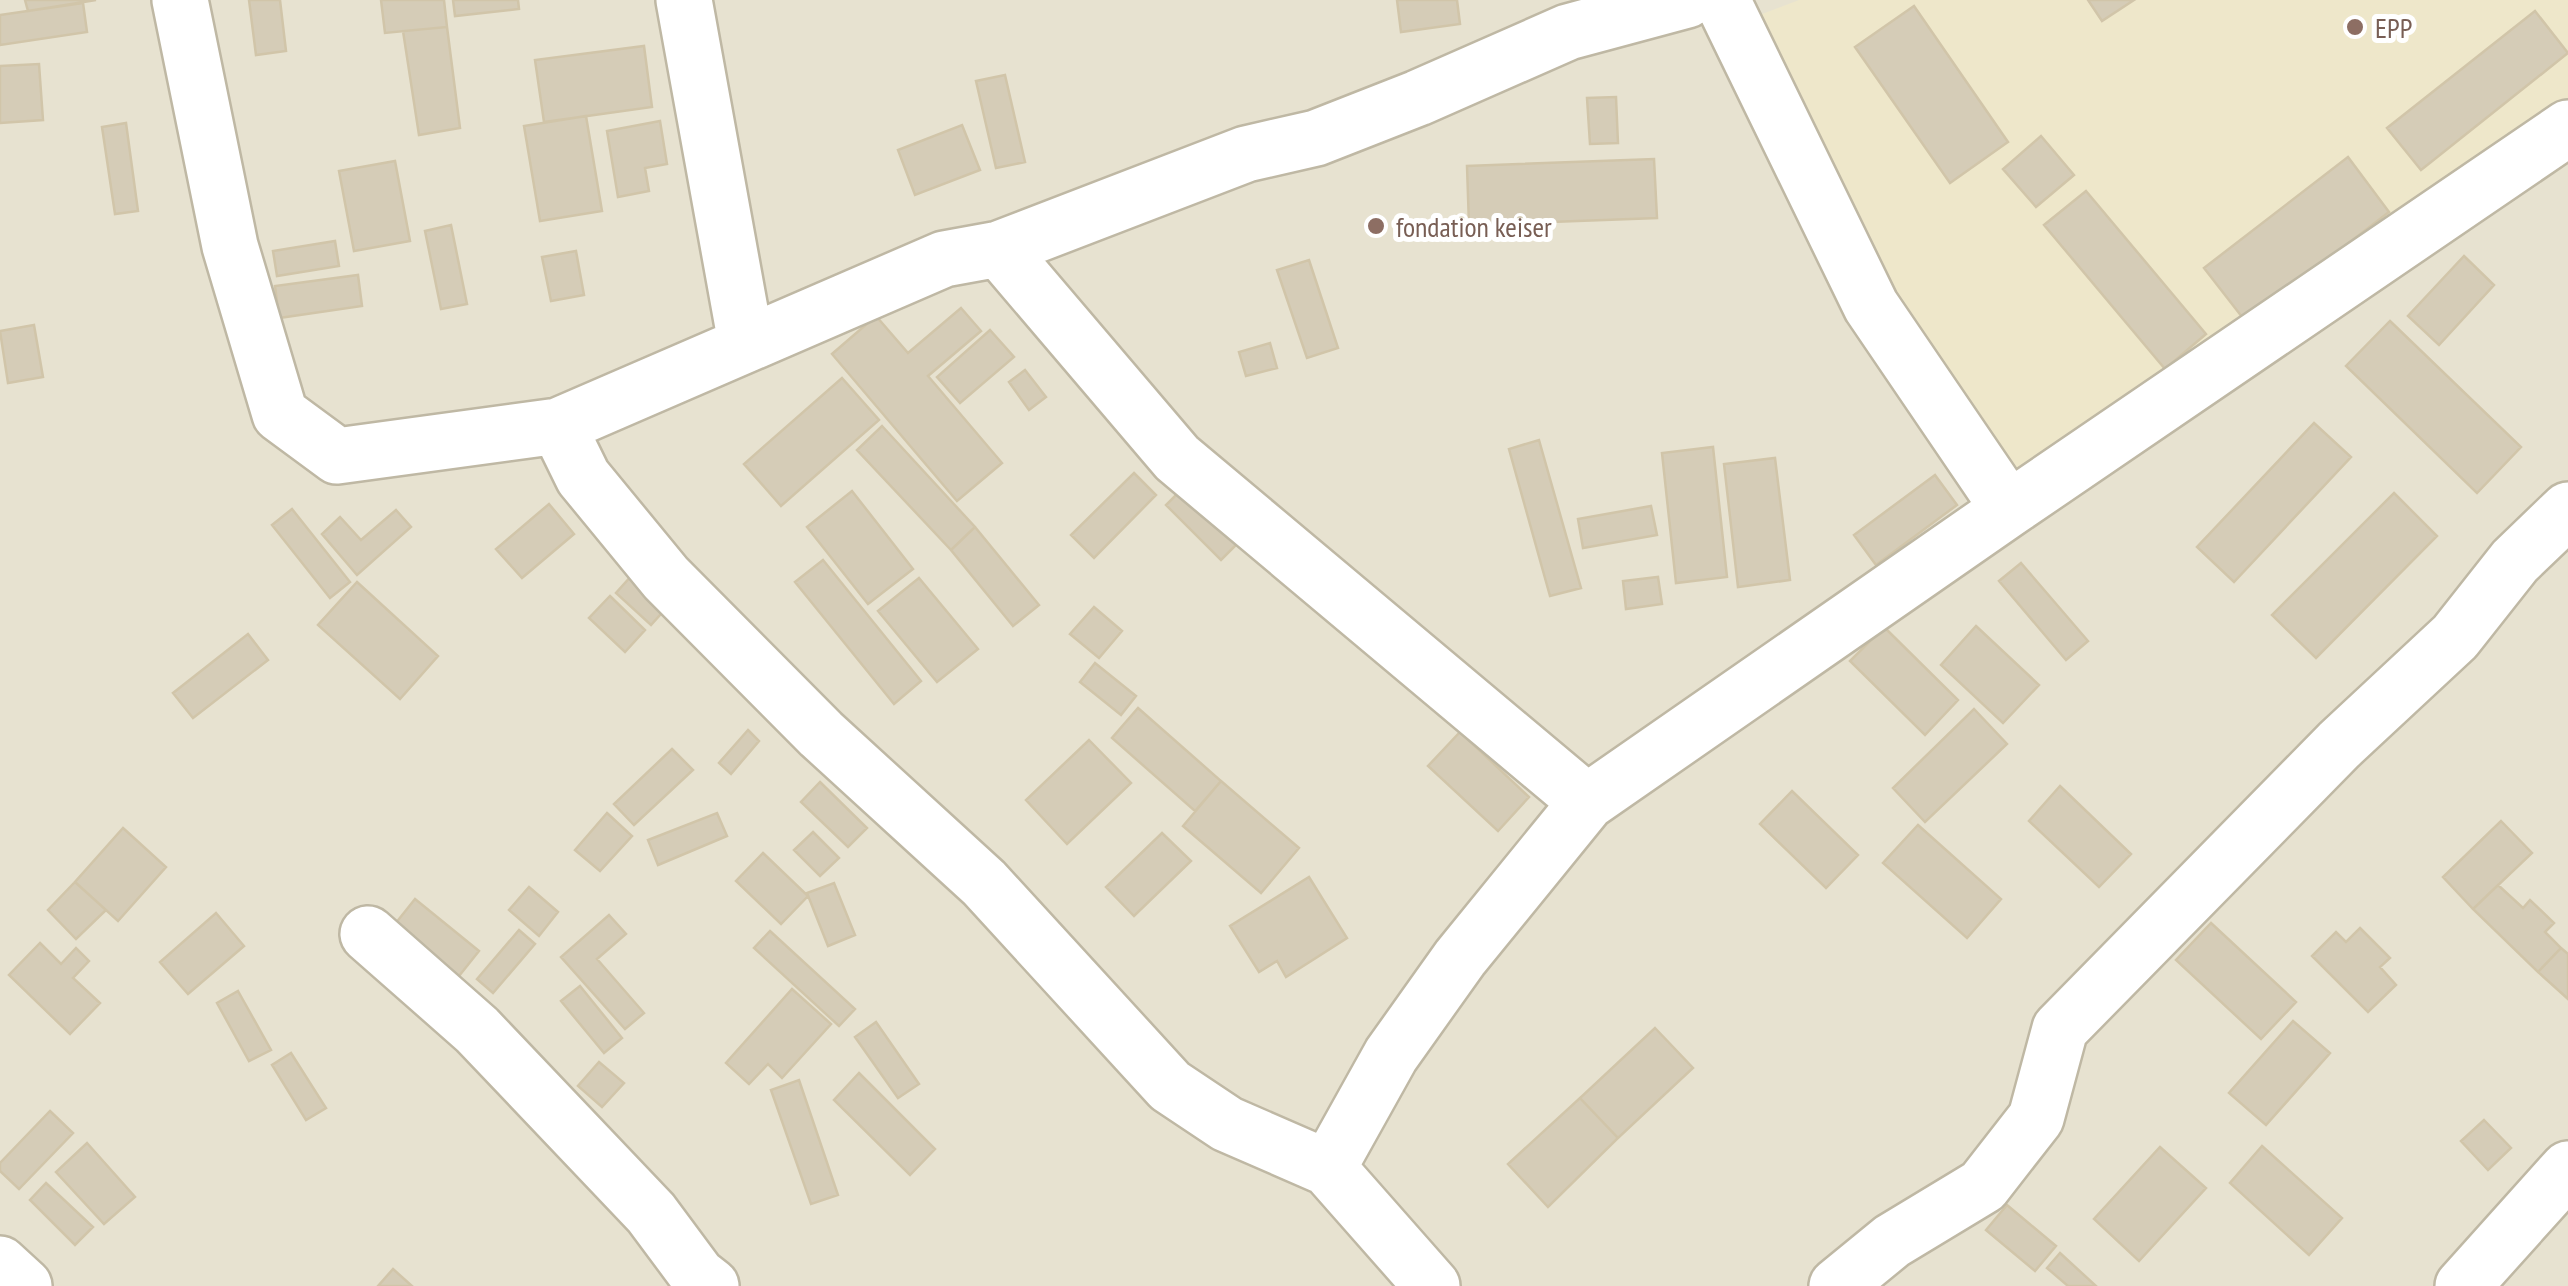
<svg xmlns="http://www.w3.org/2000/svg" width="2568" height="1286" font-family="'PT Sans Narrow',sans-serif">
<rect width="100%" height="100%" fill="#f3efe2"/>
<!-- residential -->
<path fill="#e7e2d0" d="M0 0H2568V1286H0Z"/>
<!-- education -->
<path fill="#eee7ca" d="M1799 0H2568V103L2019 486 1897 304 1754 17Z"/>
<!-- building -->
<path fill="#d5ccb7" stroke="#d1c5a9" stroke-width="2.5" d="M25 0H96L28 11Z
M249 0H280L286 51 256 55Z
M381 0H444L447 27 385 33Z
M453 0H518L519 9 455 16Z
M1397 0H1457L1460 24 1401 32Z
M2088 0H2134L2102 21Z
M83 3 87 32 0 45V15Z
M1914 6 2008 142 1950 183 1855 47Z
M2535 11 2568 53 2421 170 2387 128Z
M447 27 460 128 419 135 403 31Z
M644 46 652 107 544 122 535 60Z
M39 64 43 120 0 123V66Z
M1005 75 1025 162 996 168 976 81Z
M1616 97 1618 143 1590 144 1587 98Z
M586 116 602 211 540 221 524 126Z
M660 121 667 164 645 168 649 191 618 197 607 131Z
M126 123 138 211 115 214 102 127Z
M962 125 980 170 915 195 898 150Z
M2041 136 2074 175 2036 207 2003 169Z
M2348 157 2389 212 2246 322 2204 268Z
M1654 159 1657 218 1469 225 1467 166Z
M395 161 410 241 354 251 339 171Z
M2086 191 2206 334 2165 369 2044 225Z
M451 225 467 304 441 309 425 231Z
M335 241 339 266 277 276 273 251Z
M576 251 584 295 551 301 542 257Z
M2464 256 2494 285 2439 345 2408 316Z
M1309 260 1338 348 1307 358 1277 270Z
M358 275 362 306 279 318 275 286Z
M961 308 981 331 928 376 1002 463 957 501 832 354 876 316 908 353Z
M2390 321 2521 447 2477 493 2346 366Z
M34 325 43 377 8 383 0 331Z
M990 330 1014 357 960 403 937 377Z
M1270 343 1277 368 1246 376 1239 352Z
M1025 370 1046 397 1029 410 1009 382Z
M842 378 879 420 781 506 744 464Z
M2314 423 2351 457 2234 582 2197 547Z
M882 426 975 527 951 550 857 450Z
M1539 440 1581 588 1550 596 1509 449Z
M1713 447 1727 577 1676 583 1662 453Z
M1775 458 1790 580 1738 587 1724 464Z
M1134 473 1156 495 1094 558 1071 535Z
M1935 475 1957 505 1876 565 1854 535Z
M1190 481 1245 536 1221 560 1166 505Z
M852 491 913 569 868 604 807 527Z
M2394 493 2437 536 2316 658 2272 615Z
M549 504 574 534 522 578 496 549Z
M1651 506 1657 535 1583 548 1578 519Z
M292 509 350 582 330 598 272 525Z
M396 510 411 527 357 575 322 534 340 517 361 540Z
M975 527 1039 605 1013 626 951 550Z
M823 560 921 681 894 704 795 582Z
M2021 563 2088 641 2066 660 1999 581Z
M633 574 668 606 651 625 616 593Z
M1658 577 1662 604 1626 609 1623 581Z
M919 578 978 649 937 682 878 611Z
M357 582 438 656 400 699 318 625Z
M610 596 645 630 625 652 589 618Z
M1094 607 1122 631 1099 658 1070 634Z
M1976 626 2039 685 2003 723 1941 665Z
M1884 627 1958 700 1925 735 1850 661Z
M248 634 268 660 193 718 173 693Z
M1095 663 1136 696 1121 715 1080 682Z
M1138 708 1221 781 1195 811 1112 738Z
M1974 709 2007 744 1925 822 1893 788Z
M748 730 759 741 731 774 719 763Z
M1460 732 1529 797 1498 831 1428 766Z
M1089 740 1131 783 1067 844 1026 800Z
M672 749 693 770 634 825 614 804Z
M1221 781 1299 848 1261 893 1183 826Z
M820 782 867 828 848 847 801 802Z
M2060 786 2131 854 2099 887 2029 821Z
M1792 791 1858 855 1826 888 1760 824Z
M607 813 632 836 600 871 575 850Z
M717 813 727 836 658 865 648 840Z
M2501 821 2532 853 2473 909 2443 877Z
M1918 825 2001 899 1967 938 1883 863Z
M123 828 166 867 118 921 75 882Z
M813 832 839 858 820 876 794 850Z
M1162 833 1191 861 1134 916 1106 887Z
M763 853 808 896 781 924 736 881Z
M1309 877 1347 938 1286 977 1277 961 1259 972 1230 926Z
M75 882 106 910 76 939 48 910Z
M834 883 855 935 828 946 807 893Z
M2498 885 2523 908 2530 900 2554 923 2545 932 2561 948 2538 972 2473 909Z
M529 887 558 912 539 936 509 910Z
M415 899 479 951 459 976 395 924Z
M216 913 244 946 188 994 160 962Z
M609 915 626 934 597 959 644 1013 625 1029 561 957Z
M2211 923 2296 1002 2261 1039 2176 960Z
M2360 928 2390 958 2380 967 2396 985 2368 1012 2312 956 2336 932 2346 942Z
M519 930 535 944 493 993 477 979Z
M770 931 855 1009 839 1026 754 948Z
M40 943 61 964 76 948 89 961 73 978 100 1003 70 1034 9 975Z
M2561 948 2568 954V999L2538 972Z
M580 986 622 1038 604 1053 561 1001Z
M792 989 831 1024 782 1078 768 1064 749 1084 726 1063Z
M238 991 271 1050 249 1061 217 1003Z
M2293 1021 2330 1053 2266 1125 2229 1093Z
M876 1022 919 1084 898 1098 855 1037Z
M1655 1028 1693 1068 1618 1138 1580 1098Z
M291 1053 326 1108 306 1120 272 1065Z
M599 1062 624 1083 602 1107 578 1086Z
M859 1073 935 1149 910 1175 834 1100Z
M799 1080 838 1195 811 1204 771 1090Z
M1580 1098 1618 1138 1548 1207 1508 1164Z
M50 1111 73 1133 19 1189 0 1171V1163Z
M2484 1120 2511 1148 2488 1170 2461 1141Z
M87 1143 135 1197 104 1224 56 1172Z
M2262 1146 2342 1218 2309 1255 2230 1183Z
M2160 1147 2206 1188 2139 1261 2094 1219Z
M46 1183 93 1227 75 1245 30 1200Z
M2007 1205 2056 1246 2035 1271 1986 1230Z
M2060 1253 2096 1286H2068L2047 1268Z
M393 1269 412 1286H378Z"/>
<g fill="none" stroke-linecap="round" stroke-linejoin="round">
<!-- minor casing -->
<g stroke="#bfb8a4" stroke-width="60">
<path id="minor" d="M180 0 230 246 280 414 337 456 558 426 944 259 999 249 1177 458 1587 802
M684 0 746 343
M1722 0 1871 306 2009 509
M999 249 1246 154 1316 138 1418 98 1568 32 1687 0
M558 426 583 477 666 578 821 734 984 883 1170 1086 1227 1124 1328 1168 1432 1286
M368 934 477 1030 651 1213 697 1275 711 1286
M1328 1168 1391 1055 1460 958 1587 802 2009 509 2568 128
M0 1264 24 1286
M1837 1286 1892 1241 1983 1186 2036 1118 2060 1029 2339 745 2455 637 2515 561 2568 510
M2463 1286 2568 1169"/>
</g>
<!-- minor -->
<use href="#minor" stroke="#fff" stroke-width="55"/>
</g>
<!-- markers -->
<g fill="#8d6e63" stroke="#fff" stroke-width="4">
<circle cx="2355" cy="27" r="10"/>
<circle cx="1376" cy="226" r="10"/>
</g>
<g text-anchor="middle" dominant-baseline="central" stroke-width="10" stroke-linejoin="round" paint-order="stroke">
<!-- education labels -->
<g font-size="28" fill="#785e54" stroke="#fff" text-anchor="start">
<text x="2375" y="27">EPP</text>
<text x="1396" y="226">fondation keiser</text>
</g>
</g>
</svg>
